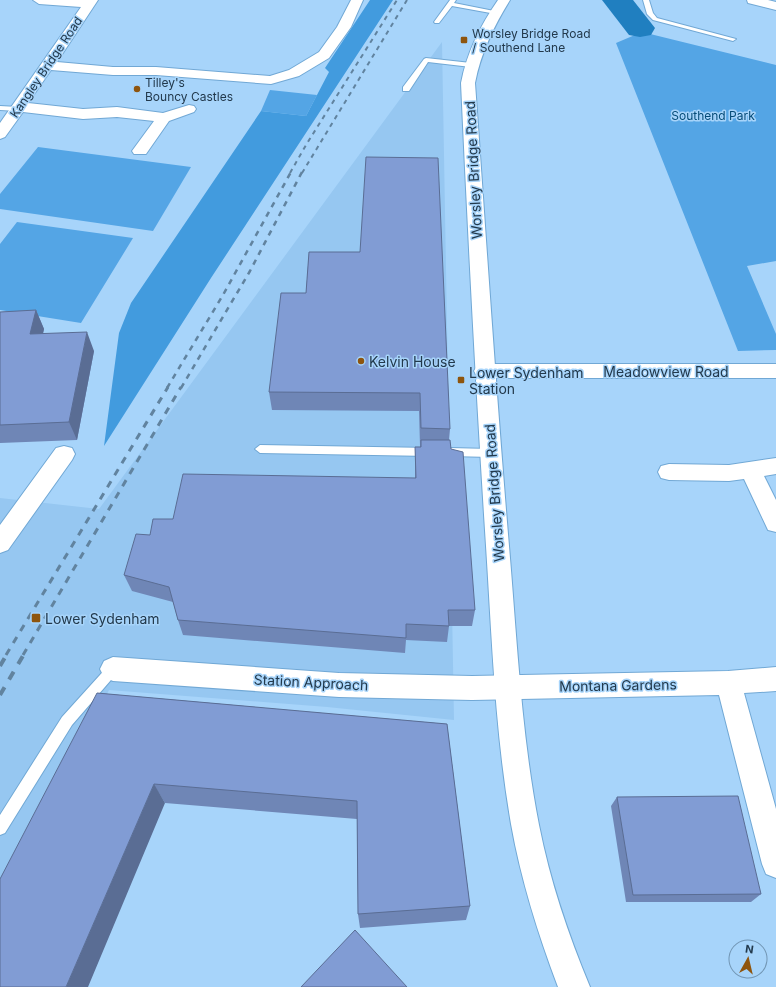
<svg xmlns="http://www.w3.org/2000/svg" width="776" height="987" font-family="Inter,sans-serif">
<rect width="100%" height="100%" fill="#a7d4fa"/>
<!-- built -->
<path fill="#96c7f1" d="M442 42 454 720 327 707 109 690 0 904V498L99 509Z"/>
<!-- green -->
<path fill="#54a5e5" d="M642 32 776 65V261L747 266 776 334V350L738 351 616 43Z
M270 90 317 95 306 116 261 111Z
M38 147 191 167 153 231 0 209V194Z
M17 222 133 238 81 323 0 310V244Z"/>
<!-- forest -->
<path fill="#429bde" d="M370 0H393L211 278 104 446 119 333 131 303 261 111 306 116 329 72 325 68Z"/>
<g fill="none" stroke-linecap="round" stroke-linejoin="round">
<!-- river -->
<path fill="#207fc0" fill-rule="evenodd" d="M602 0H633L655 28 651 35 640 37 629 35Z"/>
<!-- lane casing -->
<g stroke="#71a8d5" stroke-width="2">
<path id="lane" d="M450 0H456L454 3 499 12 496 14 452 6 439 23H435L434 22Z
M643 0H649L653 13 657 18 736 39 733 41 653 20 647 14Z
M426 58 471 63 475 65 471 67 428 62 409 91H403V87L424 59Z
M0 106 18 107 22 109 18 111 0 110Z
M260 445 430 448 435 452 430 456 260 453 255 449Z
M449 448 491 449 496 453 491 457 449 456 444 452Z
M113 663 117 665 119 669 117 673 72 725 5 833 0 835V815L62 717 109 665Z"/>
</g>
<!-- street casing -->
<g stroke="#71a8d5" stroke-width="2">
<path id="street" d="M33 0H98L57 62 113 67H156L270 76 289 70 319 52 337 27 351 0H363L351 27 329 58 299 76 271 84 156 75H113L51 70 28 103 83 109 117 107 163 113 189 105 194 106 196 109 194 112 169 121 146 154H134L132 151 154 121 117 117 83 119 23 112 5 137 0 139V123L81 7 39 4Z
M484 364H776V378H484L477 376 474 371 477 366Z
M64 446 72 448 75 454 72 460 8 550 0 553V525L56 448Z
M776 458V474L764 476 776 500V532L768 530 744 479 729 481 669 480 661 478 658 472 661 466 669 464 729 465Z
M113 657 339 673 472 676 728 671 776 667V691L744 693 776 809V878L766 874 762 864 719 695 472 700 339 697 113 681 104 677 100 669 104 661Z"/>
</g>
<!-- secondary casing -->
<g stroke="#71a8d5" stroke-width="2">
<path id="secondary" d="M498 0H510C494 26 481 52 475 83 486 237 496 392 509 546 517 639 521 733 539 825 550 881 568 934 590 987H558C538 934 521 880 511 824 495 732 492 639 486 546 476 392 468 237 461 83 467 52 480 26 498 0Z"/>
</g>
<!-- primary casing -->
<g stroke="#71a8d5" stroke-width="2">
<path id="primary" d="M747 0H768L776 2V10L748 3Z"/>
</g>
<!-- lane -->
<use href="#lane" fill="#fff" fill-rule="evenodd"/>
<!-- street -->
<use href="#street" fill="#fff" fill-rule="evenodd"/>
<!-- secondary -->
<use href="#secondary" fill="#fff" fill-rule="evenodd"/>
<!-- primary -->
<use href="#primary" fill="#fff" fill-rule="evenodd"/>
<!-- rail-far3 -->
<path stroke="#61839f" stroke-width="2" stroke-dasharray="4.5 4.5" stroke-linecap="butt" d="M290 173 306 145 397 0
M302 173 407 0"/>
<!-- rail-far2 -->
<path stroke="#61839f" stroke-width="2.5" stroke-dasharray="5.5 5.5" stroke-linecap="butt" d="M167 388 223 295 291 172
M181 388 250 271 302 172"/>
<!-- rail-far1 -->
<path stroke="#61839f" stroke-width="3" stroke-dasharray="7 7" stroke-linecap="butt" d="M6 655 168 387
M23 655 181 387"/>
<!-- rail -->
<path stroke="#61839f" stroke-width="4" stroke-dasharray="9 9" stroke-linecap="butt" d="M0 666 7 654
M0 695 24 654"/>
</g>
<!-- wall -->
<path fill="#6f86b6" d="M309 252 450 429 449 440 475 610 472 626H449L447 642 406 640 405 653 183 635 178 620 173 602 132 591 124 575 150 535 173 519 415 478V447H420V446L419 411 272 410 269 392 306 293Z
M36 310 44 329 43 334 94 351 77 440 0 443V312Z
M97 693 447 724 470 906 466 920 360 928 358 914 357 819 165 803Z
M617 797 761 894 751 902H626L611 806Z"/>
<!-- shaded-wall -->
<path fill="#5a6d94" d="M36 310 44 329 38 353 30 334Z
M87 332 94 351 77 440 69 422Z
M154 784 165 803 88 987H66Z"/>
<!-- building -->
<path fill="#819cd4" stroke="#5a6d94" d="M366 157 438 158 450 429 421 428 420 393 269 392 281 293H306L309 252H360Z
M36 310 30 334 87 332 69 422 0 425V312Z
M421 440H450L451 449 463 452 475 610H448L449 626 406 624V638L178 620 169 587 124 575 136 534 150 535 153 519H173L183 474 416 478 415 447H421Z
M97 693 447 724 470 906 358 914 357 801 154 784 66 987H0V879Z
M738 796 761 894 633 895 617 797Z
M355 930 407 987H301Z"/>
<!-- markers -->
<g fill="#8e550e" stroke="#a7d4fa" stroke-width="1.5">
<rect x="460" y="36" width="8" height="8" rx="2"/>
<circle cx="137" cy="89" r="4"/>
<circle cx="361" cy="361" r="4"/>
<rect x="457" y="376" width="8" height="8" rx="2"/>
<rect x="31" y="613" width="10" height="10" rx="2"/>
</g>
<g text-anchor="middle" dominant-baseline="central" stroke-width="3" stroke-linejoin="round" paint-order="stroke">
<!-- far-poi labels -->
<g font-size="12" fill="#22394c" stroke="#a7d4fa" text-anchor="start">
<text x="472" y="33">Worsley Bridge Road<tspan x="472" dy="14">/ Southend Lane</tspan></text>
<text x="145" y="82">Tilley's<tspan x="145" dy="14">Bouncy Castles</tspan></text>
</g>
<!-- far-street labels -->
<g font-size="12" fill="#22394c" stroke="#a7d4fa">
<text transform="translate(46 67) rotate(-56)">Kangley Bridge Road</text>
</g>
<!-- far-park labels -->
<g font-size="12" fill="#054b77" stroke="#a7d4fa">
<text x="713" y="115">Southend Park</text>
</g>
<!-- street labels -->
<g font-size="14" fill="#22394c" stroke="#a7d4fa">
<text transform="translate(473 170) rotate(-93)">Worsley Bridge Road</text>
<text x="666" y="371">Meadowview Road</text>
<text transform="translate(494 493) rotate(-94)">Worsley Bridge Road</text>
<text transform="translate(311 682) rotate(3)">Station Approach</text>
<text transform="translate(618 685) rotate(-1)">Montana Gardens</text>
</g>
<!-- poi labels -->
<g font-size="14" fill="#22394c" stroke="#a7d4fa" text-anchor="start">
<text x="369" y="361">Kelvin House</text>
<text x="469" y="372">Lower Sydenham<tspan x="469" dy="16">Station</tspan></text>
<text x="45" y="618">Lower Sydenham</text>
</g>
</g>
<!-- north arrow -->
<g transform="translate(748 959) rotate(8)"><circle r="19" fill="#a7d4fa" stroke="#7296b4"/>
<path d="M0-3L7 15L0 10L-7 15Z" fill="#8e550e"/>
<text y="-6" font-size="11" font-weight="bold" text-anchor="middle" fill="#22394c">N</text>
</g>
</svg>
